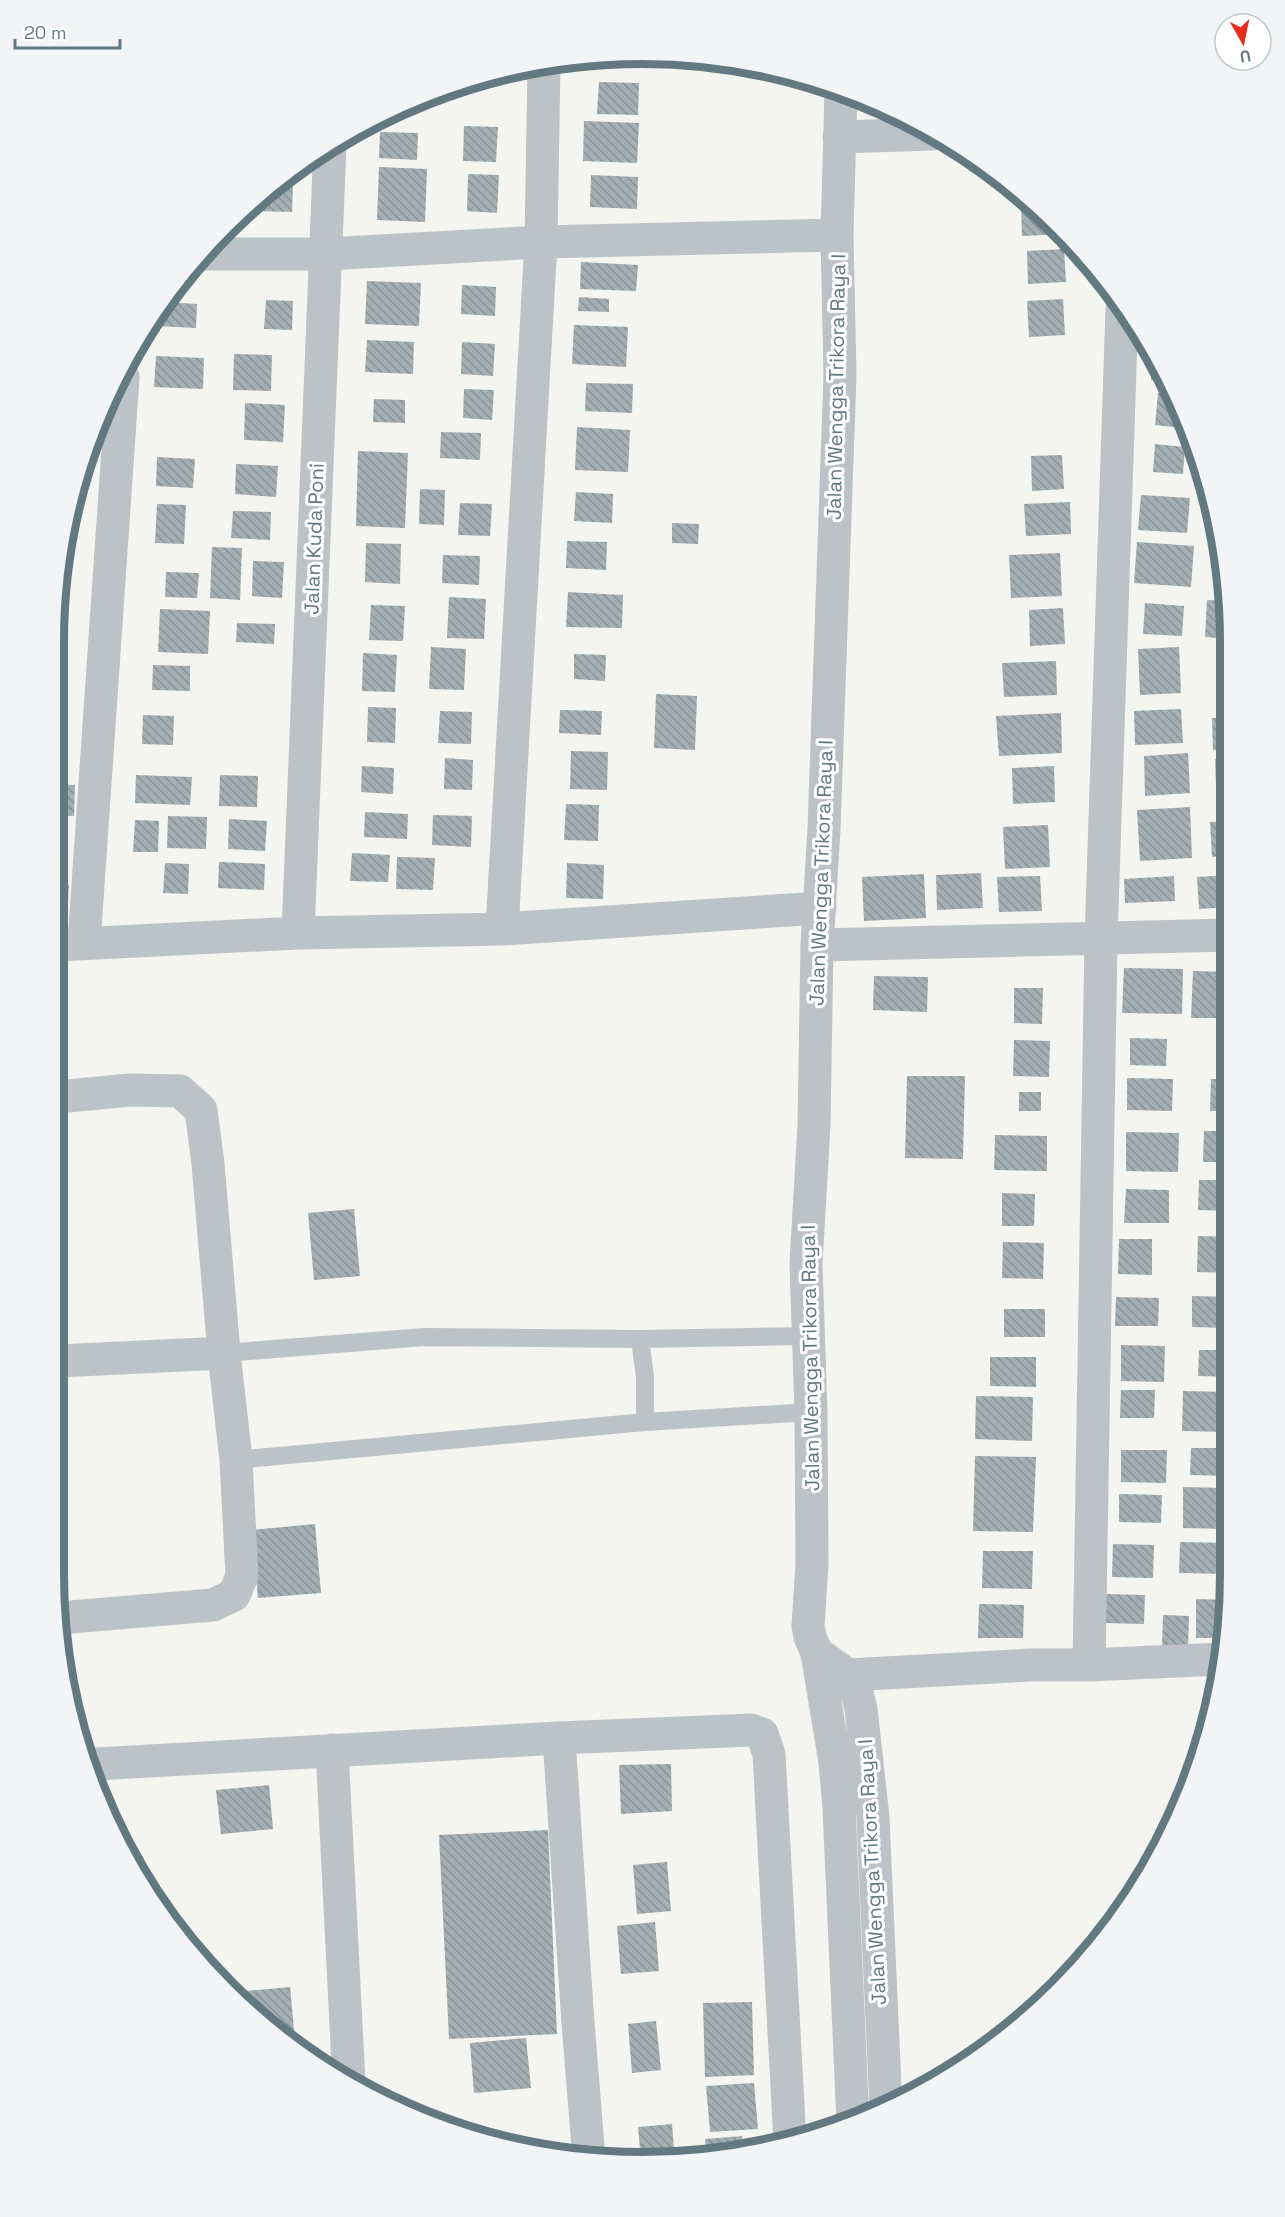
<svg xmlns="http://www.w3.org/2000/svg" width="1285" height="2217" font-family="'Space Grotesk',sans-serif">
<defs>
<pattern id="building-back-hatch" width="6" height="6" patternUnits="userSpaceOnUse" patternTransform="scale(1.5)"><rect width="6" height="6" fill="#a3afb2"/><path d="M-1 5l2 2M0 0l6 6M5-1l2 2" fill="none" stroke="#889396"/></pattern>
</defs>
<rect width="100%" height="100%" fill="#f4f4f0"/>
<!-- building -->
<path fill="url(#building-back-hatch)" d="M696 59 721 62V63L696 64Z
M599 82 639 83 638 115 597 114Z
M408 103V111L396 110Z
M584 121 639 123 637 163 583 161Z
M464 126 498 127 496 162 463 161Z
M380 132 418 133 417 160 379 158Z
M379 167 427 169 425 222 377 220Z
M468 174 499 175 497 213 467 211Z
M591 175 638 177 637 209 590 207Z
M276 186H293L292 212 256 211V202Z
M1021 204H1031L1059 227 1065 234 1022 236Z
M1064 249 1066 282 1028 284 1027 251Z
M581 262 638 265 636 291 580 289Z
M367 281 421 283 419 326 365 324Z
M462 285 496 287 495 316 461 314Z
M579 297 609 299V312L578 311Z
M1063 299 1065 335 1029 337 1027 301Z
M266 300 293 301 292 330 264 329Z
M164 302 197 304 196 328 157 326V311Z
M574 325 628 327 626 367 572 364Z
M367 340 414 342 413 374 365 372Z
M462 342 495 344 493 376 461 374Z
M1153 350 1158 360 1167 382 1151 380Z
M234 354 272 355 271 391 233 390Z
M156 356 204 358 203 389 154 387Z
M586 383 633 384 632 413 585 411Z
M464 389 494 390 492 420 463 418Z
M1158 393 1173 394 1183 417 1182 428 1155 425Z
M374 399 405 400V423L373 422Z
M245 403 285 405 283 442 244 440Z
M577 427 630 430 628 472 575 470Z
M441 432 481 433 480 460 440 458Z
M1155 444 1185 447 1183 474 1153 472Z
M358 451 408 453 405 528 356 526Z
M1062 455 1064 489 1032 491 1031 456Z
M157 457 195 459 193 488 156 486Z
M236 464 278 466 276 497 235 494Z
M1202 469H1203L1207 491 1200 490Z
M420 489 445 490 444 525 419 524Z
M576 492 613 494 612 523 574 521Z
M1141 495 1190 498 1187 533 1138 530Z
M1070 502 1071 534 1026 536 1024 504Z
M460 503 492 504 490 536 458 535Z
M157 504 186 505 184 544 155 543Z
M233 511 271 512 270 540 231 538Z
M672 523 699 524 698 544 672 543Z
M567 541 607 542 606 570 566 568Z
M1137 542 1194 546 1191 587 1134 583Z
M366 543 401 544 400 584 365 582Z
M212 547 242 548 240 600 210 598Z
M1060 553 1062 596 1011 598 1009 555Z
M443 555 480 556 479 585 442 583Z
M1216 555H1220L1226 584 1214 583Z
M253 561 284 562 282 598 252 596Z
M166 572 199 573 197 598 165 597Z
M61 575H66V599L56 598Z
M568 592 623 595 622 628 566 627Z
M449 597 486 599 484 639 447 638Z
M1207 600 1229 601 1230 639 1205 637Z
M1145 603 1184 606 1182 636 1143 634Z
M371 605 405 606 403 641 369 640Z
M1063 608 1065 644 1030 646 1029 610Z
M160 609 210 611 208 654 158 652Z
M237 623 275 624 274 644 236 642Z
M55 637 66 638V658H55Z
M431 647 466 649 464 690 429 689Z
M1179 647 1181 693 1140 695 1138 649Z
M363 653 397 655 395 692 362 691Z
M574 654 606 655 605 681 574 679Z
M1216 655H1230V703H1218Z
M1056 661 1057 695 1004 697 1002 663Z
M153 665 190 666V691L152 690Z
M56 683 64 684 62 712H56Z
M656 694 697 696 695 750 654 748Z
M368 707 396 708 395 743 367 742Z
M1181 709 1183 743 1135 745 1134 711Z
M560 710 602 711 601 735 559 733Z
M440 711 472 712 471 744 438 743Z
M1061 713 1062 753 999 756 996 716Z
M143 715 174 716 173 745 142 744Z
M1230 717V749L1213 750 1212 718Z
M56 732H66L65 766H56Z
M571 751 608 752 607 790 570 789Z
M1188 753 1190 793 1145 796 1144 756Z
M445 758 473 760 472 790 444 789Z
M1215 759H1230V809L1217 810Z
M362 766 394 768 393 794 361 792Z
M1054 766 1055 802 1013 804 1012 768Z
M136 775 192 777 190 805 135 803Z
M220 775 258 776 257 807 219 806Z
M56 784 75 785 74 816 56 815Z
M566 804 599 805 598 841 564 840Z
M1190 807 1192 858 1140 861 1137 810Z
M365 812 408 814 407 839 364 837Z
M433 815 472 816 471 847 432 845Z
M168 816 207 817 206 849 167 848Z
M229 819 267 821 265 851 228 849Z
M135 820 159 821 158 852H133Z
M1230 821V856L1212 857 1210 822Z
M1048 825 1050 867 1005 869 1003 827Z
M352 853 390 855 388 882 350 881Z
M397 857 435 858 433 890 396 889Z
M219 862 265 864 264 890 218 888Z
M165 863 189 864 188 894 163 893Z
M567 863 604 865 603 899 566 898Z
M981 873 983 908 937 910 936 875Z
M924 874 926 918 864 921 862 877Z
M1230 875V907L1199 909 1197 877Z
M1040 876 1042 911 999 912 997 877Z
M1174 876 1175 901 1125 903 1124 879Z
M56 884 69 885 67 920 56 919Z
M1124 968 1183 969 1182 1014 1122 1013Z
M1193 971 1230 972V1018H1191Z
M874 976 928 977 927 1012 873 1010Z
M1014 988H1043L1042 1024 1014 1023Z
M1130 1038 1167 1039 1166 1066 1130 1065Z
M1014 1040 1050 1041 1049 1077 1013 1076Z
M907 1076H965L963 1159 905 1158Z
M1127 1078 1173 1079 1172 1111 1127 1110Z
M1211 1079H1230V1111H1210Z
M1019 1092H1041V1111H1019Z
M1204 1131H1230V1162H1203Z
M1126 1132 1179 1133 1178 1172 1126 1171Z
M995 1135 1047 1136V1171L994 1170Z
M1199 1180H1230V1211L1198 1210Z
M1126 1189 1169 1190V1223H1124Z
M1002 1193 1035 1194 1034 1226H1002Z
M354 1209 360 1276 314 1280 308 1213Z
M1198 1236 1230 1237 1229 1273 1197 1272Z
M1119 1239H1152V1275L1118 1274Z
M1003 1242 1044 1243 1043 1279 1002 1278Z
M1192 1296 1230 1297 1229 1328 1192 1327Z
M1116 1297 1159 1298 1158 1326H1115Z
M1004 1309H1045V1337H1004Z
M1121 1345 1165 1346 1164 1382 1121 1381Z
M1199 1350H1230V1377L1198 1376Z
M990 1357H1036V1387L990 1386Z
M1121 1390H1155L1154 1418H1120Z
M1183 1391 1230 1392 1229 1432 1182 1431Z
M976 1396 1033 1397 1032 1441 975 1439Z
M1191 1448H1230V1476L1190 1475Z
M1121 1450H1167L1166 1483 1121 1482Z
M975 1456 1036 1457 1033 1532 973 1531Z
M1183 1487 1229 1488 1228 1529 1183 1528Z
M1119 1494 1162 1495 1161 1523 1119 1522Z
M315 1524 321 1593 258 1598 252 1530Z
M1180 1542 1230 1543V1574L1179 1573Z
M1113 1544 1154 1545 1153 1578 1112 1577Z
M983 1551H1033L1032 1589 982 1588Z
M1106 1594 1145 1595 1144 1624 1105 1623Z
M1196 1599 1230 1600V1613L1225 1638H1196Z
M979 1604 1024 1605 1023 1638H978Z
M1163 1615 1189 1616 1188 1648H1162Z
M671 1764 672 1811 621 1814 619 1765Z
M269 1785 273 1829 221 1834 216 1790Z
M548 1830 557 2034 449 2039 439 1835Z
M667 1862 671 1911 637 1914 633 1865Z
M655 1922 659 1971 621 1974 617 1926Z
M290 1987 294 2030 276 2032 233 1996V1992Z
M752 2002 754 2075 705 2077 703 2003Z
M656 2021 661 2070 632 2073 628 2024Z
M526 2038 531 2088 474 2093 470 2043Z
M754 2083 758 2129 710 2132 706 2086Z
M672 2124 675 2162 641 2160 638 2127Z
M742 2136 744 2153 707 2158 705 2139Z
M564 2146 565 2158 523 2149Z"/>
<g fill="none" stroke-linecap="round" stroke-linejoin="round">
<!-- service -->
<path stroke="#bcc2c5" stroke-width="18" d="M640 1339 808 1336
M224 1353 424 1337 640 1339 645 1377V1422
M236 1460 645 1422 811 1412"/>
<!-- minor -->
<path stroke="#bcc2c5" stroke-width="33" d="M841 91 837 235 840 375 824 829 817 945 814 1125 806 1264 811 1412 812 1564 808 1625 810 1637 817 1653 835 1762 839 1807 853 2123
M839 137 933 134
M204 254H326L541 242 837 235
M502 929 541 242 544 64
M298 933 330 145
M84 943 123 377
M57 945 298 933 502 929 820 908
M817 945 1230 935
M57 1097 130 1090 180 1091 201 1110 208 1164 224 1353 236 1460 242 1576 234 1595 213 1605 59 1618
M58 1361 224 1353
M817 1653 848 1675 856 1689 861 1709 873 1818 886 2109
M1089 1665 1101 939 1122 309
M829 1678 848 1675 1031 1665H1089L1221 1659
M559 1738 578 2023 589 2159
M332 1750 349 2083
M90 1774 96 1764 559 1738 751 1730 762 1734 769 1754 790 2142"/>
</g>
<g text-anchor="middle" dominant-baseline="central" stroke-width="6" stroke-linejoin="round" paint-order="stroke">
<!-- street labels -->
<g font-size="20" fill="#627982" stroke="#fff">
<text transform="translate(836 387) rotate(-89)">Jalan Wengga Trikora Raya I</text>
<text transform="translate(314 539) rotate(-88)">Jalan Kuda Poni</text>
<text transform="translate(821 873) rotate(-88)">Jalan Wengga Trikora Raya I</text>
<text transform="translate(810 1358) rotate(-91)">Jalan Wengga Trikora Raya I</text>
<text transform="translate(872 1872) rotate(-93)">Jalan Wengga Trikora Raya I</text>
</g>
</g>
<!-- crop -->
<path d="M0 0H1285V2217H0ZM642 64H642A578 578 0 0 1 1220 642V1574A578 578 0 0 1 642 2152H642A578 578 0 0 1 64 1574V642A578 578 0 0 1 642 64Z" fill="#f2f4f5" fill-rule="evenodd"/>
<path fill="none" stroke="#627982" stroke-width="8" d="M642 64H642A578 578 0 0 1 1220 642V1574A578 578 0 0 1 642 2152H642A578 578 0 0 1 64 1574V642A578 578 0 0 1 642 64Z"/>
<!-- north arrow -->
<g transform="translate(1243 42) rotate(171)"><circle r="28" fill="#ffffff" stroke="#c0c9cd" stroke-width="1.5"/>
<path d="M0-4.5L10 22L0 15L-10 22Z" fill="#e72c1d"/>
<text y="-9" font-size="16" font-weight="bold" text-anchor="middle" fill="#627982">U</text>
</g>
<!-- scale -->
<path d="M15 39v9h105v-9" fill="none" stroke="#627982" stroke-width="3"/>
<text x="24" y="39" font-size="18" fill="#627982" stroke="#ffffff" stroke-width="4.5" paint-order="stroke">20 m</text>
</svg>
